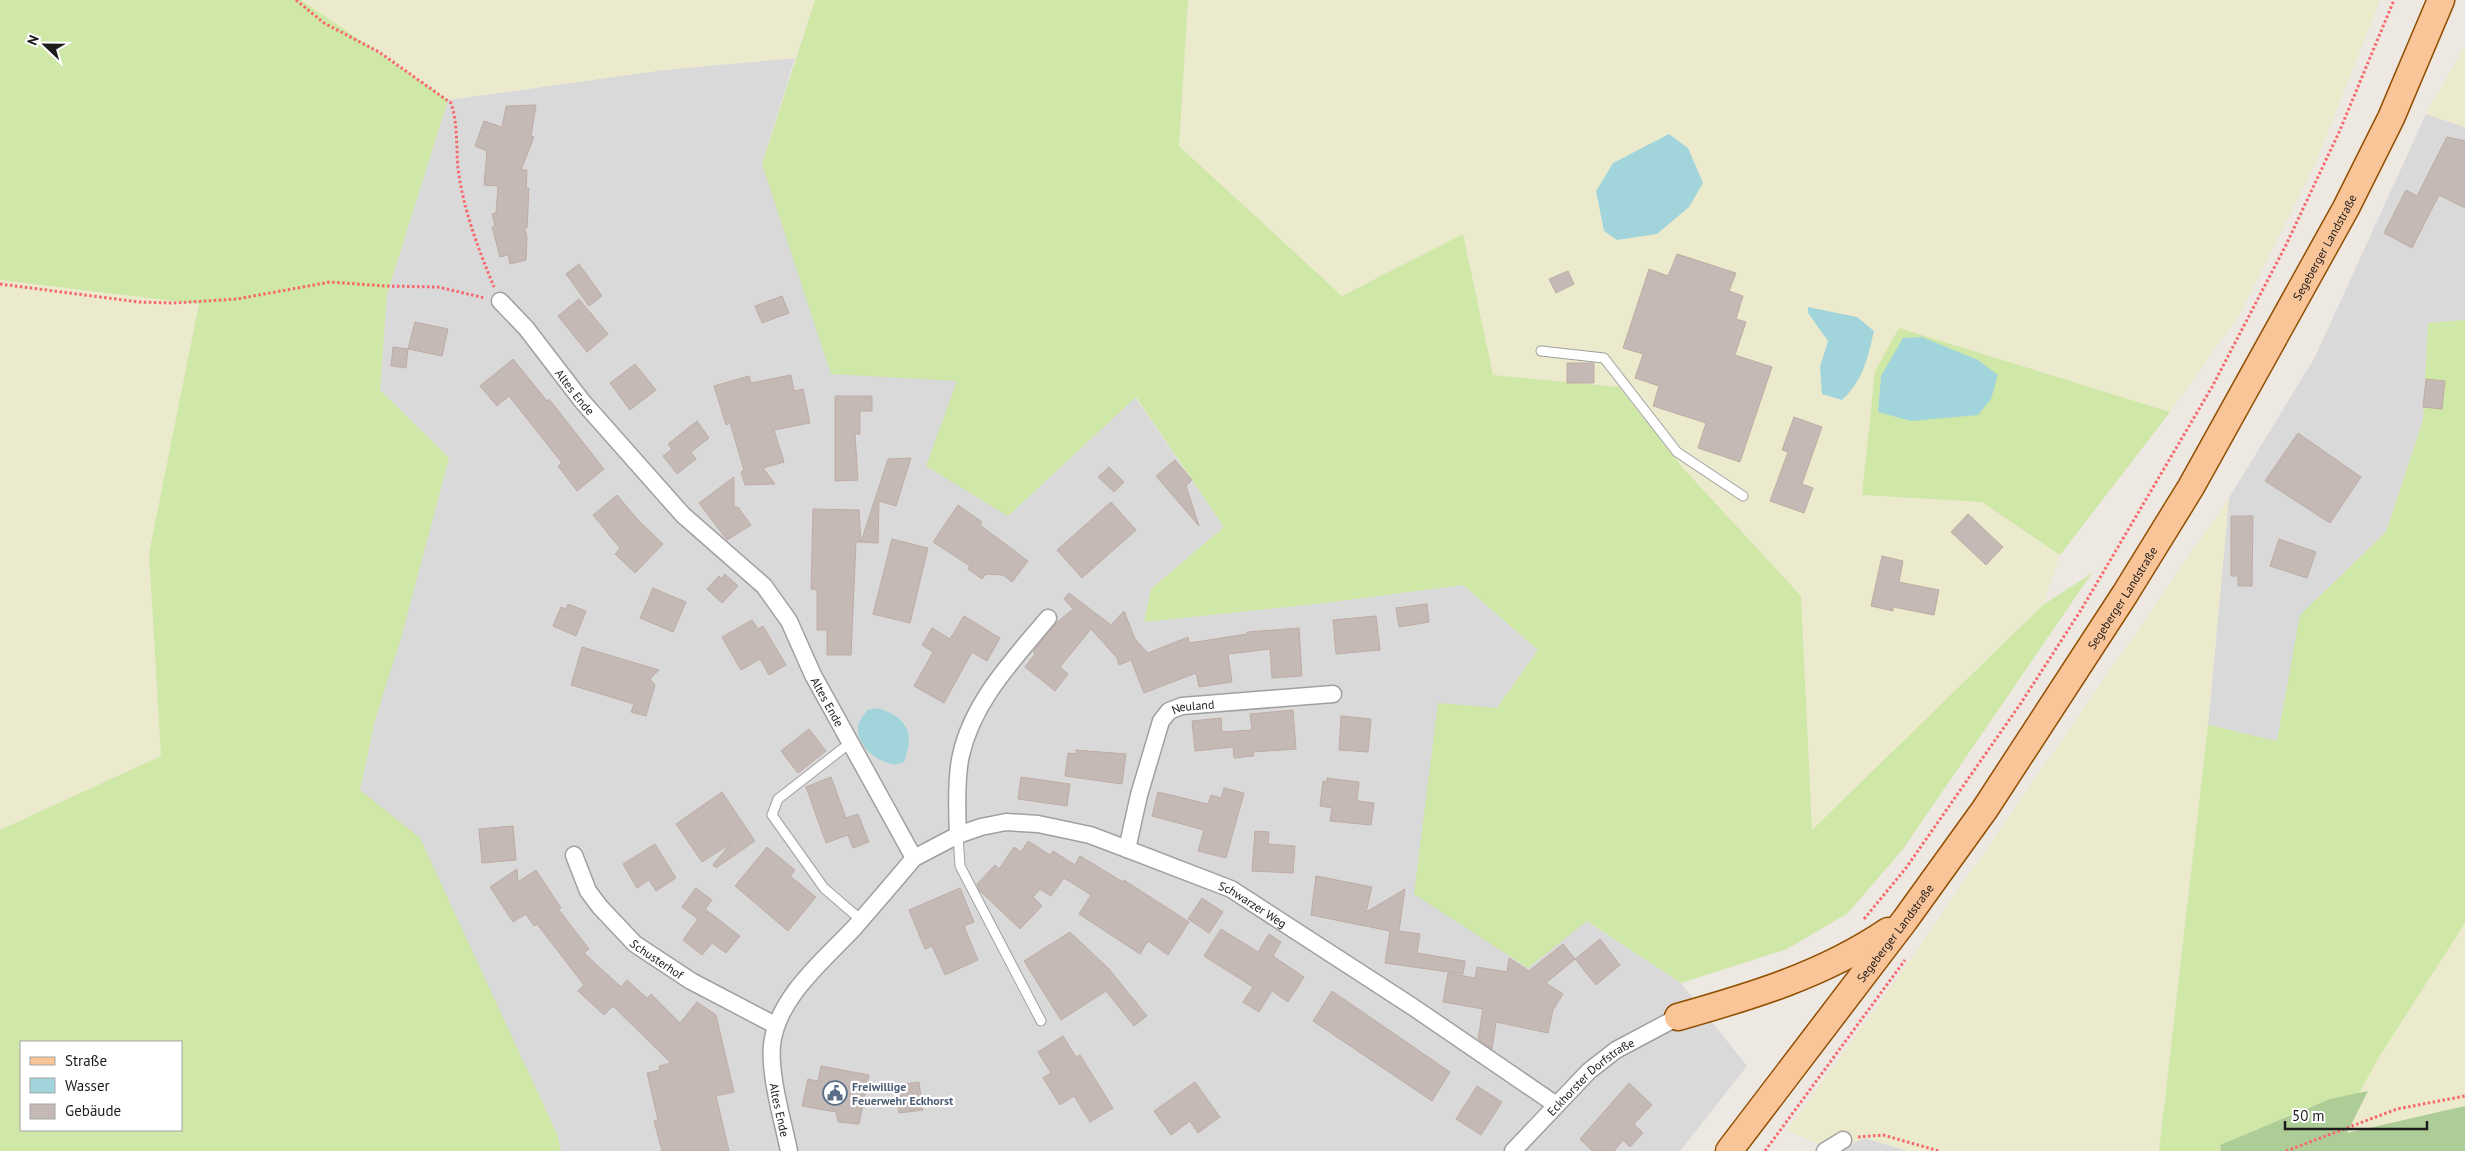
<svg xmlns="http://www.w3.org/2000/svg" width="2465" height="1151" font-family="'PT Sans',sans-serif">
<rect width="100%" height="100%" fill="#ede8e1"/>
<!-- residential -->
<path fill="#dad9d9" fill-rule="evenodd" d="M795 58 762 164 957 381 1008 516 1135 397 1224 527 1151 589 1144 622 1324 603 1463 585 1538 650 1497 708 1586 921 1681 983 1747 1066 1680 1151H561L557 1134 519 1054 360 790 375 720 449 458 380 390 387 294 448 100 663 70ZM867 710 891 714 906 725 858 728Z
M2426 114 2465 127V320L2428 323 2423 420 2386 532 2301 615 2277 742 2208 725 2229 498 2315 357Z
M1865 1138 1908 1151H1834Z"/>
<!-- farmland -->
<path fill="#eceacc" d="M301 0H815L795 58 663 70 448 100Z
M1188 0H2380L2315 164 2239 315 2170 412 1899 328 1863 495 1982 502 2060 555 2043 605 1812 830 1801 596 1682 467 1619 387 1493 375 1463 234 1342 296 1179 146Z
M2465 46V127L2426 114Z
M0 280 199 303 149 553 161 756 0 830Z
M2229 498 2208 725 2159 1151H1908L1865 1138 1833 1151 1787 1130 1896 980Z
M2465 923V1106L2346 1134 2368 1092 2358 1095 2379 1057Z"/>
<!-- grass -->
<path fill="#cfe7a7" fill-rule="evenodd" d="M0 0H301L448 100 387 294 380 390 449 458 401 638 375 720 360 790 420 838 557 1134 561 1151H0V830L161 756 149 553 199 304 0 280ZM21 1042H181V1130H21Z
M815 0H1188L1179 146 1342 296 1463 234 1493 375 1619 387 1682 467 1801 596 1812 830 2043 605 2092 573 1903 849 1848 913 1787 949 1681 983 1587 921 1528 968 1414 894 1438 703 1497 708 1538 650 1463 585 1324 603 1144 622 1151 589 1224 527 1136 397 1008 516 926 466 957 381 831 374 762 164Z
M2465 320V923L2379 1057 2358 1095 2330 1099 2220 1145 2221 1151H2159L2208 725 2277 741 2300 615 2386 532 2423 420 2428 323Z
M1899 328 2170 412 2060 555 1982 502 1862 495 1875 371Z"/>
<!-- forest -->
<path fill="#adcc96" d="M2368 1091 2347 1133 2465 1106V1151H2221L2220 1145 2330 1099Z"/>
<!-- water -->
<path fill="#a2d5db" d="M1669 134 1688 148 1703 183 1689 207 1657 234 1617 240 1604 231 1596 191 1613 163Z
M1808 307 1857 317 1874 331C1868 357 1863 381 1842 400L1822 394 1820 367 1828 341 1808 313Z
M1922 337 1978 360 1998 375 1991 399 1978 415 1911 421 1878 412 1881 376 1903 338Z
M878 708C908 718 915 733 904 762 901 763 896 765 893 764 876 762 856 744 858 727 858 721 865 714 867 710Z"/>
<!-- building -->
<path fill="#c5b9b5" stroke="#beaca4" d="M536 105 531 136 534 137 521 170H527L526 188H529L527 228 524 227 527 237 526 260 510 264 508 255 500 257 492 227 495 226 492 214 496 213 498 186 484 185 487 151 475 146 484 121 502 127 506 106Z
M2447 137 2465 141V208L2439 195 2412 248 2384 233 2406 190 2417 196Z
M1677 254 1736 273 1729 291 1743 296 1736 319 1746 322 1735 355 1772 367 1740 462 1698 448 1706 423 1653 406 1659 386 1635 378 1643 354 1623 348 1649 269 1668 276Z
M579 264 602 296 589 306 566 274Z
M1568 271 1574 284 1556 293 1549 279Z
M782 296 789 313 762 323 755 306Z
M579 299 608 334 587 352 558 316Z
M415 322 448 329 442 356 408 349Z
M393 347 408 349 406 368 391 366Z
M513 359 547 401 549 399 604 469 577 491 558 466 562 463 509 396 497 406 480 386Z
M1567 363H1594V383H1567Z
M635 364 656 390 630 410 610 383Z
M791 375 794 391 803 389 810 423 774 430 784 462 763 468 775 484 745 485 741 472 744 470 730 423 726 425 714 386 749 376 751 383Z
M2426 379 2445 381 2442 409 2423 407Z
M835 396H872V411H860V434H855L858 480 835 481Z
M1794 417 1822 427 1802 484 1813 488 1804 513 1770 501 1788 452 1782 450Z
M697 421 709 438 691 452 696 459 677 474 663 456 672 449 668 444Z
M2298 433 2361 477 2330 523 2265 481Z
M911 458 896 506 879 501 878 543 861 542 888 459Z
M1175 460 1192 480 1186 486 1199 526 1156 476Z
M1109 467 1124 482 1114 492 1098 477Z
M734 477V507H738L751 525 727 540 699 503Z
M617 495 638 520 663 544 635 573 615 554 620 548 593 515Z
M1111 502 1136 530 1082 578 1057 550Z
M958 505 982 522 980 525 1028 561 1012 582 1003 575 986 574 982 579 968 569 970 566 933 542Z
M813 509 859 510 861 542H856L851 655H827V630H817V590L811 589Z
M1968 514 2003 547 1986 565 1951 532Z
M2231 516H2253L2252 586H2238V576H2231Z
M892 539 928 548 910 623 873 614Z
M2279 539 2316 552 2307 578 2270 566Z
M1882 556 1903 561 1899 582 1939 590 1934 615 1893 607V611L1871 606Z
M725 574 738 586 722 603 707 589 719 576 721 579Z
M653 588 686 602 673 632 640 618Z
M1069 593 1111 625 1124 611 1135 639 1148 653 1188 637 1189 643 1247 634V632L1299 628 1302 676 1272 678 1270 649 1228 654 1232 682 1199 687 1196 673 1144 693 1131 660 1119 665 1117 658 1091 629 1060 667 1068 674 1055 691 1025 667 1035 654 1033 652 1056 623 1073 609 1064 599Z
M568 604 586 611 576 636 553 626 561 607 566 609Z
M1427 604 1429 622 1399 627 1396 608Z
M964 616 1000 638 987 661 972 652 944 703 914 686 933 652 922 645 932 628 950 639Z
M1376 616 1380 650 1336 654 1333 620Z
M752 620 758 629 763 626 786 665 769 675 760 659 741 670 722 637Z
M582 647 659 670 650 679 655 685 646 716 631 712 634 704 571 685Z
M1293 710 1296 749 1253 752 1254 756 1234 758 1233 747 1195 751 1192 721 1221 718 1222 732 1252 730 1250 714Z
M1341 716 1371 719 1368 752 1339 750Z
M809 729 826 751 798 773 781 751Z
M1076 750 1126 754 1122 784 1065 776 1068 753 1076 754Z
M831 777 846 818 858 814 869 842 853 848 848 835 826 843 806 787Z
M1021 777 1070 784 1067 806 1018 799Z
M1327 778 1359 782 1357 801 1374 803 1371 825 1330 821 1332 808 1320 806 1323 781 1327 782Z
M1224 788 1244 793 1226 858 1198 851 1204 830 1152 816 1158 792 1208 804 1211 795 1221 798Z
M722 792 755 841 716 868 713 865 730 844 702 862 676 824Z
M513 826 516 860 482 863 479 829Z
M1255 831 1269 832 1268 844 1295 846 1293 873 1252 871Z
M1028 841 1050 855 1053 851 1075 865 1080 856 1123 882 1124 880 1189 922 1168 955 1148 941 1140 954 1079 914 1091 895 1064 878 1051 896 1040 889 1033 897 1042 906 1020 929 980 891 977 884 995 865 999 869 1014 847 1021 852Z
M655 844 676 878 656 891 649 880 637 888 623 864Z
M767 847 795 870 790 876 816 897 788 931 735 886Z
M517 869 518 882 536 870 561 908 559 910 589 949 584 953 621 987 627 980 647 998 651 994 680 1023 697 1002 716 1015 734 1092 716 1096 729 1151H662L654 1121 658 1120 647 1073 660 1070 659 1066 671 1063 613 1006 604 1015 578 991 584 985 537 924 534 926 526 914 513 922 490 887Z
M1316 876 1372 887 1366 912 1405 889 1399 931 1420 934 1417 953 1465 961 1463 974 1385 963 1390 931 1311 915Z
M696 888 712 900 705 909 740 936 726 953 712 943 702 955 683 940 698 919 682 907Z
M960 888 974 922 964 926 978 960 945 975 932 946 925 949 909 910Z
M1202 898 1223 912 1209 933 1188 919Z
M1221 929 1258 952 1269 934 1281 942 1273 956 1304 977 1288 1002 1272 991 1259 1012 1243 1002 1253 987 1204 956Z
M1070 932 1109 969 1147 1016 1134 1026 1106 991 1061 1020 1024 961Z
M1600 939 1620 965 1596 985 1575 959Z
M1563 944 1575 959 1546 983 1563 994 1553 1010 1548 1033 1496 1022 1492 1049 1478 1039 1483 1009 1443 1002 1448 973 1475 978 1477 967 1507 972 1509 958 1529 971Z
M1332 991 1450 1072 1432 1101 1313 1021Z
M1063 1036 1076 1057 1080 1055 1113 1108 1090 1122 1074 1096 1060 1105 1043 1078 1051 1073 1038 1052Z
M821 1066 869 1075 859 1124 838 1122 836 1112 802 1106 808 1079 818 1081Z
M919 1082 923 1110 899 1113 895 1085Z
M1195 1082 1220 1117 1198 1133 1190 1121 1171 1135 1154 1111Z
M1629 1083 1652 1105 1634 1124 1643 1133 1630 1147 1623 1140 1614 1151H1592L1580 1139Z
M1477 1086 1502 1102 1481 1135 1456 1119Z"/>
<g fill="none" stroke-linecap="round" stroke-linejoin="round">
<!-- service casing -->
<g stroke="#a0a0a0" stroke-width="11">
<path id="service" d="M1541 351 1604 358 1677 452 1743 496
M850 743 778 799 772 815 824 888 861 920
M958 835 960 866 1041 1021"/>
</g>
<!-- minor casing -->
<g stroke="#a0a0a0" stroke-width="19">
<g id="minor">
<path id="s1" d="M500 301 526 328 582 401 683 515 764 586 789 621 813 675 914 858C894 882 874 905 854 928 823 961 777 998 772 1045 769 1075 783 1121 789 1151"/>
<path d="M958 835C957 813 956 776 961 755 973 701 1014 659 1048 618"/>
<path id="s2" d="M1127 849 1139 795 1161 721 1169 711 1182 706 1333 694"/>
<path id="s3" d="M574 855 588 891 600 907 635 944 691 981 775 1025"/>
<path id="s4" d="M914 858 958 835 981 827 1006 822 1038 824 1090 835 1127 849 1231 889 1413 1007 1555 1104"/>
<path id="s5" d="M1513 1151 1589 1071 1616 1050 1678 1017"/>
<path d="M1825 1151 1843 1140"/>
</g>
</g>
<!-- primary casing -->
<g stroke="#914f02" stroke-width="29">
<g id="primary">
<path d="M1678 1017C1752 996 1823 975 1888 931"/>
<path id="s6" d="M1729 1151 1905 920 1985 809 2125 594 2191 487 2346 208 2391 118 2441 0"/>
</g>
</g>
<!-- path -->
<path stroke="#f7686c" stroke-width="3" stroke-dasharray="2.5 2.5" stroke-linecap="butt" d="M296 0 324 23 379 52 451 103C458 124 456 146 458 168 463 209 478 248 494 287
M0 284 139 302 174 303 237 299 330 282 385 286 438 287 485 298
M1864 919 1906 868 2021 703 2081 610 2212 387 2286 245 2340 130 2394 0
M1858 1137 1883 1135 1939 1151
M1765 1151 1905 960
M2286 1151 2397 1109 2465 1096"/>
<!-- service -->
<use href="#service" stroke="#fff" stroke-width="9"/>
<!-- minor -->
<use href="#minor" stroke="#fff" stroke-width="16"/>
<!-- primary -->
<use href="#primary" stroke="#fac499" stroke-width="26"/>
</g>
<!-- icons -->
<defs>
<g id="civic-ring" transform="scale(1.25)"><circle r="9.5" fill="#fff" stroke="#5c6f8a" stroke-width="1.5"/><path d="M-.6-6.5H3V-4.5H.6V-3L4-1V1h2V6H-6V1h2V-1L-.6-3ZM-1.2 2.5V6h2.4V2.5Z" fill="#5c6f8a"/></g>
</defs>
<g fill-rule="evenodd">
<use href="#civic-ring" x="835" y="1093"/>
</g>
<g text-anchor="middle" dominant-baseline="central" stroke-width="4.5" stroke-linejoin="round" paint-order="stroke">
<!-- street labels -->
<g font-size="12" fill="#1c1c1c" stroke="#fff">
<text stroke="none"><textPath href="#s6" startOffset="1084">Segeberger Landstraße</textPath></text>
<text stroke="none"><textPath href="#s1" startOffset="118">Altes Ende</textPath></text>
<text stroke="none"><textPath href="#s6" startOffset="679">Segeberger Landstraße</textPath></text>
<text stroke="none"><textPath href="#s1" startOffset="522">Altes Ende</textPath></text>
<text stroke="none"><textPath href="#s2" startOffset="170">Neuland</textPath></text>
<text stroke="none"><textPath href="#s4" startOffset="362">Schwarzer Weg</textPath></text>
<text stroke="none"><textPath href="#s6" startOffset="274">Segeberger Landstraße</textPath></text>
<text stroke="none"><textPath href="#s3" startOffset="136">Schusterhof</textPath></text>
<text stroke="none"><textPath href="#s5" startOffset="108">Eckhorster Dorfstraße</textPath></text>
<text stroke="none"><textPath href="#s1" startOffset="1004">Altes Ende</textPath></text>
</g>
<!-- service labels -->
<g font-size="12" font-weight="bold" fill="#4e5e75" stroke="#fff" text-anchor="start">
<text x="852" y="1086">Freiwillige<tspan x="852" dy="14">Feuerwehr Eckhorst</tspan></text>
</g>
</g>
<!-- legend -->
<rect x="20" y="1041" width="162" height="90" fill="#ffffff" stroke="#a4a4a4"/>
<rect x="30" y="1057" width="25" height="8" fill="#fac499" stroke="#a4a4a4"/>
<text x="65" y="1066" font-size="15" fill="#1c1c1c">Straße</text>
<rect x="30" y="1078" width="25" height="15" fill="#a2d5db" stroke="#a4a4a4"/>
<text x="65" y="1091" font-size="15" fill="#1c1c1c">Wasser</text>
<rect x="30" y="1104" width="25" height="15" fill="#c5b9b5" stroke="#a4a4a4"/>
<text x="65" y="1116" font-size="15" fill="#1c1c1c">Gebäude</text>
<!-- north arrow -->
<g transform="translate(45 45) rotate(292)" stroke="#ffffff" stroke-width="4" paint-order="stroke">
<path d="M0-4L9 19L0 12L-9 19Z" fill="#1c1c1c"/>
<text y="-8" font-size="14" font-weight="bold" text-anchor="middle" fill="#1c1c1c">N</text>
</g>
<!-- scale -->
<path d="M2285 1121v8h142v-8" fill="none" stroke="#1c1c1c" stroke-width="2.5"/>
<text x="2292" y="1121" font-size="15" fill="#1c1c1c" stroke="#ffffff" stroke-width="4" paint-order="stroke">50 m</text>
</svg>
